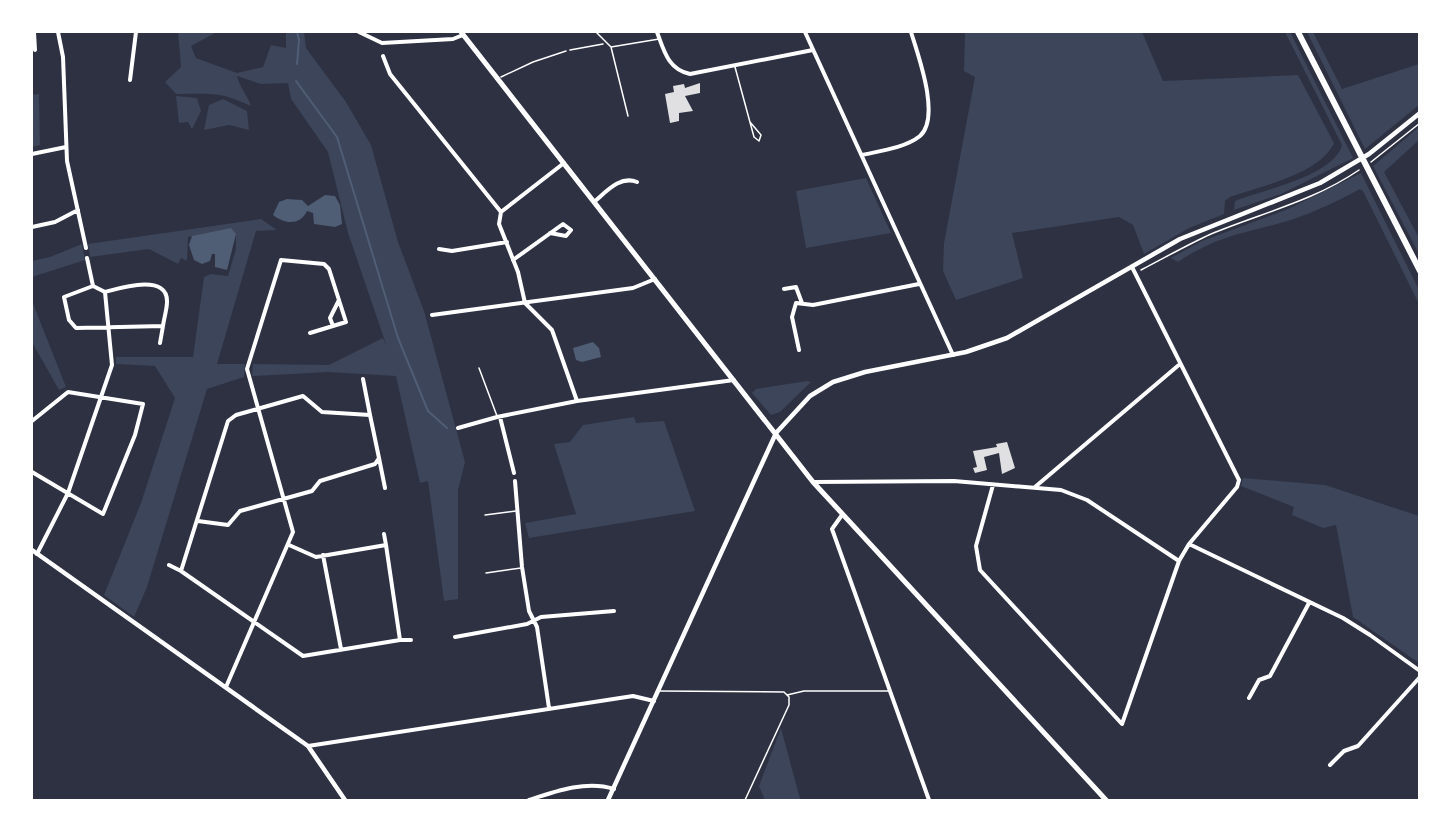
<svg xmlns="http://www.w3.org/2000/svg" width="1451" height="832" font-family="'Archivo Narrow',sans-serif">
<rect width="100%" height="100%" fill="#2d3142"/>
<!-- green -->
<path fill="#3c4559" d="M178 32H217L191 46 196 58 237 73 263 67 271 45 286 48V32H304L306 48 346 102 371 145 398 242 424 311 465 462 458 490V599L444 601 428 481 420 483 396 376 328 372 252 376 253 364 329 365 383 338 387 347 348 233 328 152 291 99 288 83 261 84 237 76C239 86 248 96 251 106 219 91 210 94 176 94L165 82 181 67Z
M965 32H1142L1163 81 1298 75 1334 143C1320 174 1261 186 1230 197L1225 201 1224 214 1189 228 1144 254 1133 225 1119 217 1012 233 1023 278 956 300 943 271 944 243 975 77 964 71Z
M1285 32H1290L1353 158 1281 194 1234 210 1235 201C1262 190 1334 176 1342 145Z
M1307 32H1313L1342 89 1419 64V105L1365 149Z
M39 94 40 145 32 147V95Z
M176 96 197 98 201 111 192 129 188 122 179 123Z
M223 99 247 111 249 130 229 125 204 130 209 105Z
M1419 127V140L1384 172 1419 238V254L1373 166Z
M1361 173 1419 290V304L1363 191 1360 189C1338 201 1315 212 1291 220 1246 233 1218 235 1178 262L1171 258 1202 241 1288 209Z
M866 178 891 233 806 248 796 191Z
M261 219 277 230 256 231 217 364H245L244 377 207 389 147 587 134 617 104 595 141 503 175 398 155 366 116 364V357H193L204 277 211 274 228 276 236 249V235L232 230 188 237 187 261 181 258 178 264 149 249 90 257 88 244Z
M82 244 85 260 32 277V261L50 257Z
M32 301 66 387 59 390 32 342Z
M807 381 811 382 780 412 771 415 752 393 756 389Z
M634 417 636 423 664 421 695 511 529 538 525 523 576 514 554 444 570 442 583 425Z
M1243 478 1325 485 1419 516V663L1353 617 1336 525 1323 528 1292 515 1294 507 1241 486Z
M781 728 799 795 801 800H765L759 786Z"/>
<!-- water -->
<path fill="#4f5d75" d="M325 195 335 196 340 205 342 224 335 227 314 224 313 213 307 211C300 226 284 224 273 215L279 202 287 199 302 200 308 206Z
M231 228 236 234 227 270 215 267V254H212L210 261 202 264 194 260 189 245 192 236Z
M593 342 599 348 601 357 582 362 576 360 573 348Z"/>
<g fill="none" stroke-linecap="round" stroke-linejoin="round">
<!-- stream -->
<path stroke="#4f5d75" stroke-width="2" d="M297 64 299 40 297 32
M296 81 337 137 398 338 428 411 447 428"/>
</g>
<!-- building -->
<path fill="#e0e0e3" d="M700 83V93L685 96 693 111 679 113V121L670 123 665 94 674 92 673 86 684 84 685 88Z
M1007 442 1015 468 1002 474 999 453 984 457 987 470 975 473 973 468 977 467 973 451 997 447 996 444Z"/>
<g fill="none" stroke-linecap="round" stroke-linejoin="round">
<!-- path -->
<path stroke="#fff" stroke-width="1.5" d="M570 50 603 44
M1371 162 1420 123
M1141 270C1164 258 1187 245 1211 234 1261 213 1314 201 1359 170"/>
<!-- service -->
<path stroke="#fff" stroke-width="1.5" d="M596 32 611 47 659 39
M611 47 628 116
M735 67 754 137 759 141 761 135 750 122
M501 77 533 62 566 51
M479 368 497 416
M485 515 516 511
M486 573 521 568
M659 691 784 692 789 697V705L745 800
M787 695 804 691H890"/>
<!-- minor -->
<path stroke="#fff" stroke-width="4" d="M34 32 35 50
M58 32 63 57 67 161 86 248
M359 32 382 43 453 39 463 35
M657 32C664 51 668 69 690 74L813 50
M805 32 953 355
M383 56 390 74 501 212
M130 80 136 32
M32 154 66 147
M862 155C880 151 905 148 920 136 941 117 918 55 911 32
M564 163 501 212 499 224 518 272 525 303 552 330 577 401
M594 202C606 192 620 175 637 182
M32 227 55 222 78 210
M439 249 452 251 507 242
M513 260 563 224 571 230 566 236 550 233
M93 286 64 297 69 320 76 328 163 326C164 318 167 309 167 302 168 273 120 288 105 292
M784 289 796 287 802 303
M432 315 633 288 655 279
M333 326 330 318 339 300
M160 343 163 326
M799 350 792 317 796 303 813 305 919 284
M363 379 370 415
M500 417 514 473
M32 421 68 392 143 404 135 435 103 514 32 472
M458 428 497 417 577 401 734 380
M379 458 385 488
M515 481 522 567 529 611 537 627 549 708
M814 482 954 481 1061 490 1087 500 1179 561
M993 485 976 546 980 570 1122 724 1179 561 1189 544 1237 487 1239 480 1132 267
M1035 487 1180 364
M842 515 832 529 929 800
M198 521 228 525 240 511 312 491 320 481 375 464 379 458 370 415 322 412 303 396 236 415 228 421 181 571 303 656 400 640 386 545 316 557 289 545
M384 534 386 545
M1189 544 1343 618 1370 635 1420 671
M37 554 68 493 112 365 105 292 93 286 87 258
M323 555 341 649
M169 565 181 571
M455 637 527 624 541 617 614 611
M400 640H411
M226 687 293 532 247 369 281 260 324 264 329 269 346 322 310 333
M1249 698 1259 680 1270 676 1309 603
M308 746 633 696 654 701
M1330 765 1344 751 1358 746 1420 677
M529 800C556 791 587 780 614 789"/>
<!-- tertiary -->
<path stroke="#fff" stroke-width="4.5" d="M32 550 308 746 345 800
M608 800 776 433 810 396 833 382 865 372 966 352 1007 338 1180 239 1320 183 1369 154 1420 113"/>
<!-- secondary -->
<path stroke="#fff" stroke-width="5" d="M461 32 813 482 1106 800"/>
<!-- primary -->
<path stroke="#fff" stroke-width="6" d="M1298 32 1420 271"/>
</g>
<!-- border -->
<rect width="1451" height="832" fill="none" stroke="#ffffff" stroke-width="66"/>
</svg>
